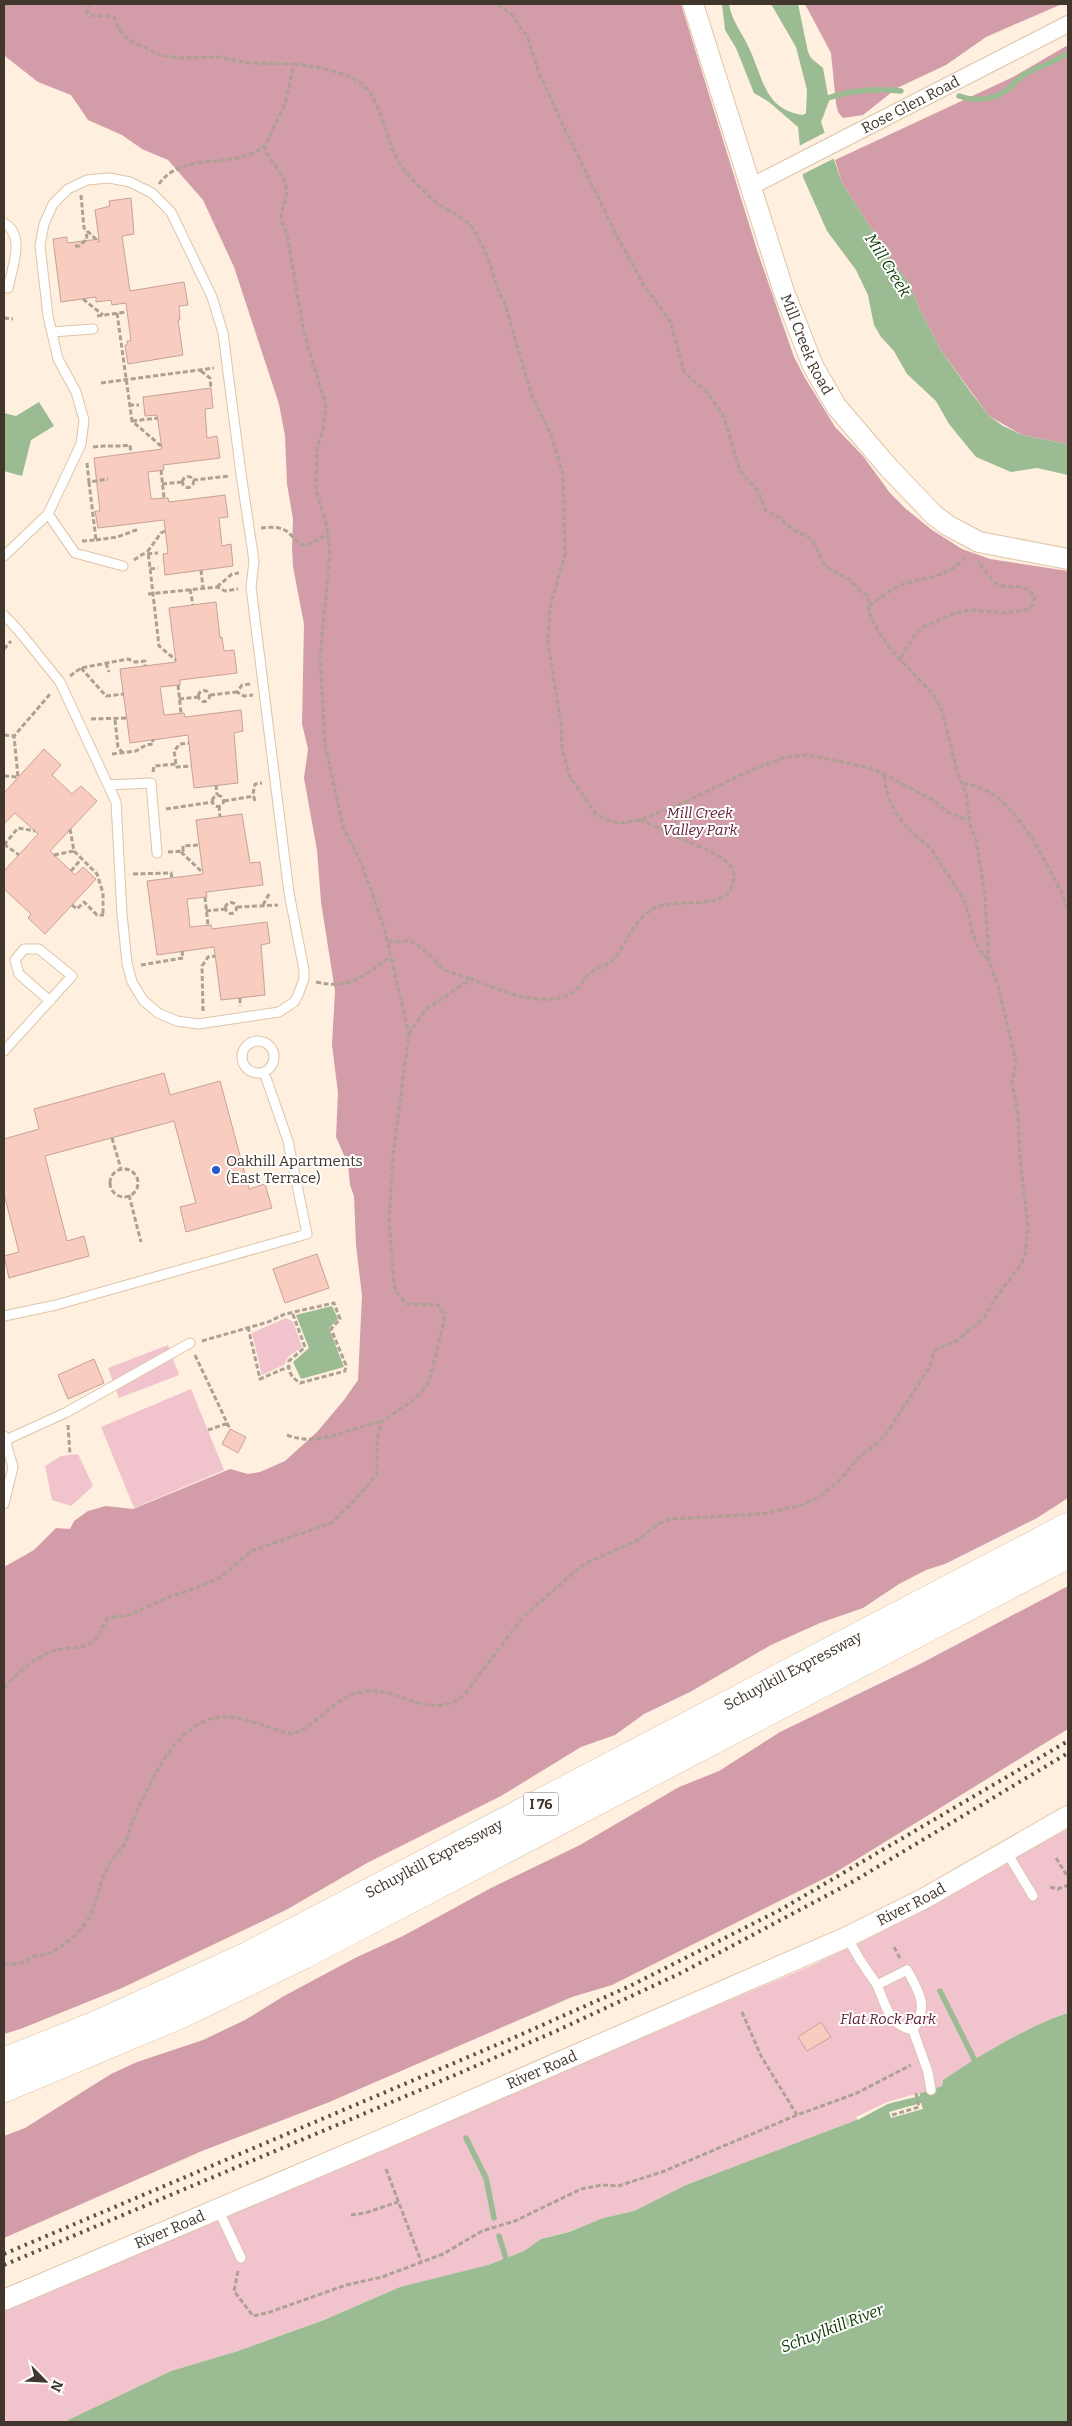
<svg xmlns="http://www.w3.org/2000/svg" width="1072" height="2426" font-family="Bitter,serif">
<rect width="100%" height="100%" fill="#feefde"/>
<!-- green -->
<path fill="#f1c3cd" d="M286 1318 293 1322 302 1347 289 1356 284 1365 262 1375 252 1333Z
M168 1345 179 1375 119 1398 108 1368Z
M191 1389 224 1470 134 1508 101 1427Z
M78 1454 93 1486 71 1506 52 1500 45 1466 61 1456Z
M1068 1829V2013C1032 2024 974 2058 943 2080L942 2086 888 2104 859 2119 686 2185 634 2211 603 2218 568 2232 541 2239 524 2251 488 2265 400 2287 324 2320 238 2351 171 2371 64 2422H4V2310L815 1964 914 1914Z"/>
<!-- forest -->
<path fill="#d39ca9" d="M4 4H681L757 250 794 357 805 378 835 427 863 456 890 493 906 509 932 530 962 549 990 559 1068 571V1498L1037 1518 945 1564 926 1570 899 1584 863 1608 820 1623 771 1645 690 1692 644 1714 615 1735 581 1747 501 1796 367 1863 286 1910 122 1988 23 2028 4 2034V1567L34 1550 56 1528 70 1529 74 1521 88 1511 106 1506 133 1509 230 1469 248 1474 260 1472 285 1461 317 1432 344 1400 358 1380 362 1296 356 1245 354 1196 350 1185 348 1164 336 1137 338 1093 332 1045 335 991 321 902 317 850 304 778 308 749 302 724 304 624 293 567 292 546 293 519 287 484 285 436 279 404 234 267 203 200 168 160 142 149 122 135 88 120 71 95 38 82 6 57 4 53Z
M805 4H1062L986 37 946 65 897 88 863 115 843 118 838 112 836 104 831 53Z
M1068 45V444L1022 435 989 416 942 352 921 312 909 283 890 258 842 183 835 160 1013 77Z
M1068 1586V1729L833 1874 612 1985 572 1997 327 2103 202 2151 4 2238V2136L25 2128 111 2074 137 2062 203 2040 245 2020 284 1996 355 1958 403 1936 491 1888 580 1845 679 1787 719 1771 780 1732 920 1664Z"/>
<!-- water -->
<path fill="#9bbb92" d="M722 4H729C731 19 742 33 748 46 763 75 763 110 803 115L806 113 807 90 796 47 771 4H798L808 52 811 58 823 68 829 101 821 122 842 183 890 258 909 283 921 312 942 352 972 394 989 416 1003 426 1022 435 1068 444V475L1037 468 1011 472 976 457 949 424 936 401 907 374 894 351 881 337 874 325 868 295 856 270 827 231 803 177 798 127 769 102 754 93 736 48 725 30Z
M39 402 54 426 31 440 22 476 4 471V413L16 416Z
M332 1306 338 1319 329 1328 344 1367 301 1379 293 1362 309 1348 296 1315Z
M1068 2013V2422H64L171 2371 238 2351 324 2320 400 2287 488 2265 524 2251 541 2239 569 2232 603 2218 634 2211 686 2185 859 2119 888 2104 942 2086 943 2080C974 2058 1032 2024 1068 2013Z"/>
<!-- pier -->
<path fill="#feefde" d="M826 132 837 157 801 175 799 146Z
M919 2093 920 2096 887 2104 858 2120 856 2117 887 2102Z
M921 2103 923 2109 891 2118 889 2112Z"/>
<g fill="none" stroke-linecap="round" stroke-linejoin="round">
<!-- stream -->
<path stroke="#9bbb92" stroke-width="5.5" d="M959 96C975 102 994 100 1008 89 1013 85 1017 80 1022 76 1036 67 1054 63 1068 53
M822 100C846 91 875 88 901 91
M940 1991 977 2065
M466 2138 486 2178 494 2218
M499 2236 508 2265"/>
</g>
<!-- building -->
<path fill="#f8ccbe" stroke="#c7a296" d="M131 198 134 234 122 236 130 291 184 282 188 305 179 306 180 320H178L183 355 128 364 125 345H127V341H131L126 303 112 305 111 300 96 302V297L61 302 53 239 67 237V243L99 239 95 210 110 206 109 201Z
M211 388 213 408 205 409 207 438 217 436 220 458 163 465 164 470 148 472 151 499 168 498 169 502 225 495 228 517 219 518 222 546 231 544 233 566 165 575 163 554 168 553 164 520 98 528 95 511H100L94 458 162 449 157 415 145 416 143 397Z
M216 602 220 638 222 637 224 651 234 650 237 673 180 680V685L160 687 164 715 184 713 185 717 241 710 243 731 234 733 238 783 194 788 188 735 130 743 120 669 176 662 169 608Z
M44 749 61 765 52 775 72 794 81 786 97 801 50 851 75 875 83 867 96 879 45 934 28 918 31 914 4 889V871L38 834 15 813 4 824V793Z
M242 814 250 863 260 862 263 885 206 892 207 897 187 899 190 927 211 925 212 929 267 922 270 943 261 945 265 995 221 1000 214 947 157 955 147 881 203 874 196 820Z
M164 1073 170 1095 220 1081 249 1189 265 1184 272 1208 186 1232 180 1207 196 1203 174 1121 45 1156 67 1241 84 1236 89 1256 9 1278 4 1256 19 1252 4 1194V1139L39 1129 34 1109Z
M317 1254 329 1288 285 1303 273 1269Z
M94 1359 104 1383 68 1399 58 1375Z
M230 1429 246 1437 238 1453 222 1444Z
M821 2022 831 2037 807 2051 798 2037Z"/>
<g fill="none" stroke-linecap="round" stroke-linejoin="round">
<!-- service casing -->
<g stroke="#dec5a9" stroke-width="11">
<path id="service" d="M4 223C26 235 12 268 8 288
M52 332 93 329
M4 556 48 514
M4 615 19 631 60 682 116 802 122 914 127 963 132 982 143 1000 158 1013 177 1021 198 1024 279 1012 294 1002 298 995 304 979V970L289 893 251 587 254 561 241 474 223 333 212 297 171 212 152 193 130 182 109 178 87 180 68 189 53 204 44 224 40 245 48 316 58 359 76 392 84 420 81 444 48 514 75 553 123 566
M108 785 151 783 157 853
M242 1057a16 16 0 1 1 32 0a16 16 0 1 1-32 0Z
M4 1051 72 976 39 949H24L15 960 19 974 50 1001
M4 1316 56 1305 307 1234 288 1141 264 1072
M6 1440 67 1412 190 1343
M4 1504 13 1467 4 1436
M1006 1851 1033 1896
M847 1937 860 1960 877 1985 907 1970C920 1993 929 2007 913 2030
M877 1985C886 2005 888 2025 913 2030
M913 2030 928 2072 931 2090
M218 2209 241 2258"/>
</g>
<!-- minor casing -->
<g stroke="#dec5a9" stroke-width="18">
<g id="minor">
<path id="s1" d="M752 186 1068 24"/>
</g>
</g>
<!-- tertiary casing -->
<g stroke="#dec5a9" stroke-width="22">
<g id="tertiary">
<path id="s2" d="M693 4 784 292 813 366 836 406 889 468 934 515 947 525 979 542 1068 559"/>
<path id="s3" d="M4 2300 383 2139 847 1937 925 1898 1068 1816"/>
</g>
</g>
<!-- motorway casing -->
<g stroke="#dec5a9" stroke-width="29">
<g id="motorway">
<path id="s4" d="M4 2062 99 2024 248 1956 1068 1527"/>
<path d="M4 2088 181 2014 303 1955 1068 1554"/>
</g>
</g>
<!-- path -->
<path stroke="#aea193" stroke-width="3" stroke-dasharray="5 2.5" stroke-linecap="butt" d="M294 64C313 66 348 72 363 85 383 103 385 141 400 164 410 178 426 195 440 205 449 211 461 216 469 224 482 237 494 275 499 293L504 301 531 393 551 435 563 474 565 554 550 607 548 644 561 723 562 748 570 777 596 814 610 821 621 823 640 820 687 801
M159 184C184 149 233 172 264 146
M81 195 84 228 99 242
M75 246H79L87 239 86 231
M83 299 103 315
M117 313 132 421 161 446
M97 316 126 312
M4 318 13 319
M201 371 210 378 211 388
M101 383 214 368
M129 405H139
M132 421 158 418
M93 447C106 445 117 447 130 445L131 453
M87 463 89 482 108 479
M161 470 164 498
M182.5 482a5.5 5.5 0 1 1 11 0a5.5 5.5 0 1 1-11 0Z
M193 480 230 476
M162 484 183 482
M261 528C270 527 283 526 290 534 296 540 297 543 306 546L328 534
M165 531 161 533 148 551 159 646 176 660
M96 540 117 537 139 529
M82 541 96 540 89 482
M134 560 143 554 158 553
M150 569 158 568
M201 570 203 588
M217 587 232 574 239 573
M190 589 193 605
M148 594 217 587 225 591 238 589
M869 606C879 599 889 590 901 585 928 575 947 580 967 555
M4 649 11 641
M901 658 915 634 923 627 954 613 971 610 1006 613 1030 609 1035 597C1022 579 1011 592 996 583 989 578 984 569 978 561
M106 663 109 672
M81 668 106 696 124 694
M70 676 81 668 128 659 135 662 145 661V666
M250 684 242 685 237 692 244 696 253 695
M178 685 181 713
M198.5 696a5.5 5.5 0 1 1 11 0a5.5 5.5 0 1 1-11 0Z
M210 695 237 692
M179 699 199 697
M91 719 127 718
M115 720 118 747 122 752
M4 735 14 736 51 693
M112 754 136 751 146 745 153 744V739
M176 764 174 751 180 744 189 743
M153 772 154 766 176 764 177 767 191 766
M4 776 18 777 14 736
M884 776C887 800 896 818 915 835 920 840 927 844 932 850 941 864 950 878 959 892 974 913 967 943 989 960
M963 784C1001 785 1029 832 1045 861 1054 879 1065 894 1068 914
M216 785 217 795
M212.5 801a5.5 5.5 0 1 1 11 0a5.5 5.5 0 1 1-11 0Z
M224 801 254 796
M255 801 253 794 255 784 262 783
M219 806 220 817
M166 809 213 802
M640 820 671 833
M70 829 74 851 97 874 103 893V915
M4 844 19 855
M4 845 18 828 35 831
M168 852 183 851V846L199 845
M181 852 202 872
M54 855 74 851
M71 871 82 858
M133 874 171 873 172 878
M205 897 208 925
M225.5 908a5.5 5.5 0 1 1 11 0a5.5 5.5 0 1 1-11 0Z
M72 905 77 909 84 902 97 915H104
M263 905 269 894
M237 907 278 905
M206 911 226 909
M388 942 411 941 428 953 444 970 471 979
M141 965 183 958 182 951
M316 982C351 990 363 976 390 957
M240 998V1006
M203 1011 202 966 208 957 215 956
M409 1034 425 1010 471 979C499 990 549 1012 576 990 581 986 583 980 588 975 598 966 608 968 618 954 630 936 635 918 655 908 678 896 734 915 734 875 734 856 688 843 673 835L671 828 685 807 687 801 749 771 785 757 809 755 874 769 933 800 949 813 970 821
M112 1138 121 1169
M110 1183a14 14 0 1 1 28 0a14 14 0 1 1-28 0Z
M129 1195 141 1242
M248 1327 260 1379 288 1367
M202 1341 268 1322 285 1314 334 1303 340 1319 331 1329 346 1365 345 1371 300 1383C291 1377 288 1372 289 1361L305 1347 292 1312
M195 1355 230 1429
M68 1425 70 1455
M208 1430 228 1423
M287 1435C320 1448 349 1427 381 1422
M4 1688C19 1671 35 1656 57 1650 68 1647 82 1649 91 1643 100 1638 102 1625 108 1618L129 1615 169 1597 196 1588 221 1577 251 1551 331 1523 355 1500 377 1474V1440L381 1422 415 1399 429 1382 444 1321V1314L438 1305 407 1304 396 1292 394 1283 389 1219 393 1155 409 1034 384 927 362 865 343 827 325 744 320 656 330 553 327 527 316 491 317 448 323 430 326 406 304 333 287 234C285 228 280 221 281 215 284 201 290 196 284 180 280 168 266 158 265 146L285 104 294 64 247 63 220 57 179 58 160 55 129 40 120 31 114 17C104 13 94 20 87 12L89 4
M1056 1858 1068 1877
M1050 1887 1058 1889 1068 1885
M894 1947 901 1960
M4 1964C11 1964 19 1964 26 1961 29 1959 32 1956 36 1956 48 1955 57 1950 67 1942 99 1917 92 1901 107 1868 111 1858 120 1852 125 1843 128 1837 129 1831 131 1825 147 1790 172 1726 215 1718 242 1713 267 1729 292 1734 319 1726 336 1693 368 1691 404 1689 428 1721 463 1696L524 1616 584 1564 638 1540 658 1524 670 1519 762 1514 802 1505 817 1498 838 1482 857 1459 876 1444 886 1434 929 1368 935 1350 956 1341 985 1317 994 1300 1021 1265 1025 1254 1028 1226 1020 1159 1018 1113 1012 1083 1016 1062 999 989 989 960 985 896 976 840 971 829 966 794 957 771 941 707 932 693 892 651 878 631 869 612 868 596 860 591 850 580 825 566 813 541 807 536 793 530 778 517 766 511 758 491 740 471 724 417 706 391 691 379 684 371 670 321 643 284 616 234 559 117 538 70 527 36 512 15 497 4
M742 2012 761 2056 797 2115
M892 2115 919 2107 916 2093
M386 2169 421 2261
M351 2215 365 2213 398 2202
M238 2271 234 2291 253 2316 270 2312 346 2285 382 2277 443 2254 482 2231 515 2221 581 2189 602 2185 618 2186 662 2172 797 2115 857 2093 911 2065"/>
<!-- service -->
<use href="#service" stroke="#fff" stroke-width="9"/>
<!-- minor -->
<use href="#minor" stroke="#fff" stroke-width="16"/>
<!-- tertiary -->
<use href="#tertiary" stroke="#fff" stroke-width="20"/>
<!-- motorway -->
<use href="#motorway" stroke="#fff" stroke-width="28"/>
<!-- rail -->
<path stroke="#5b5145" stroke-width="4" stroke-dasharray="2.5 5" stroke-linecap="butt" d="M4 2254 520 2035 630 1986 780 1910 1068 1741
M4 2265 425 2088 556 2031 681 1973 854 1881 1068 1753"/>
</g>
<!-- markers -->
<circle fill="#235dca" stroke="#fff" stroke-width="2" cx="216" cy="1170" r="5"/>
<g text-anchor="middle" dominant-baseline="central" stroke-width="4" stroke-linejoin="round" paint-order="stroke">
<!-- shield labels -->
<rect fill="#fff" stroke="#79726b" stroke-width="1" x="523.5" y="1792.5" width="35" height="23" rx="4"/>
<g font-size="14" font-weight="bold" fill="#40362b">
<text x="541" y="1804">I 76</text>
</g>
<!-- street labels -->
<g font-size="15" fill="#40362b" stroke="#fff">
<text stroke="none"><textPath href="#s1" startOffset="178">Rose Glen Road</textPath></text>
<text stroke="none"><textPath href="#s2" startOffset="359">Mill Creek Road</textPath></text>
<text stroke="none"><textPath href="#s4" startOffset="881">Schuylkill Expressway</textPath></text>
<text stroke="none"><textPath href="#s4" startOffset="476">Schuylkill Expressway</textPath></text>
<text stroke="none"><textPath href="#s3" startOffset="990">River Road</textPath></text>
<text stroke="none"><textPath href="#s3" startOffset="585">River Road</textPath></text>
<text stroke="none"><textPath href="#s3" startOffset="180">River Road</textPath></text>
</g>
<!-- park labels -->
<g font-size="15" font-style="italic" fill="#601e34" stroke="#fff">
<text x="700" y="813">Mill Creek<tspan x="700" dy="17">Valley Park</tspan></text>
<text x="888" y="2019">Flat Rock Park</text>
</g>
<!-- poi labels -->
<g font-size="15" fill="#40362b" stroke="#fff" text-anchor="start">
<text x="226" y="1161">Oakhill Apartments<tspan x="226" dy="17">(East Terrace)</tspan></text>
</g>
<!-- water labels -->
<g font-size="16" font-style="italic" fill="#0d3900" stroke="#fff">
<text transform="translate(888 265) rotate(58)">Mill Creek</text>
<text transform="translate(832 2328) rotate(-21)">Schuylkill River</text>
</g>
</g>
<!-- border -->
<rect width="1072" height="2426" fill="none" stroke="#40362b" stroke-width="10"/>
<!-- north arrow -->
<g transform="translate(45 2381) rotate(114)" stroke="#ffffff" stroke-width="4" paint-order="stroke">
<path d="M0-4L9 19L0 12L-9 19Z" fill="#40362b"/>
<text y="-8" font-size="14" font-weight="bold" text-anchor="middle" fill="#40362b">N</text>
</g>
</svg>
